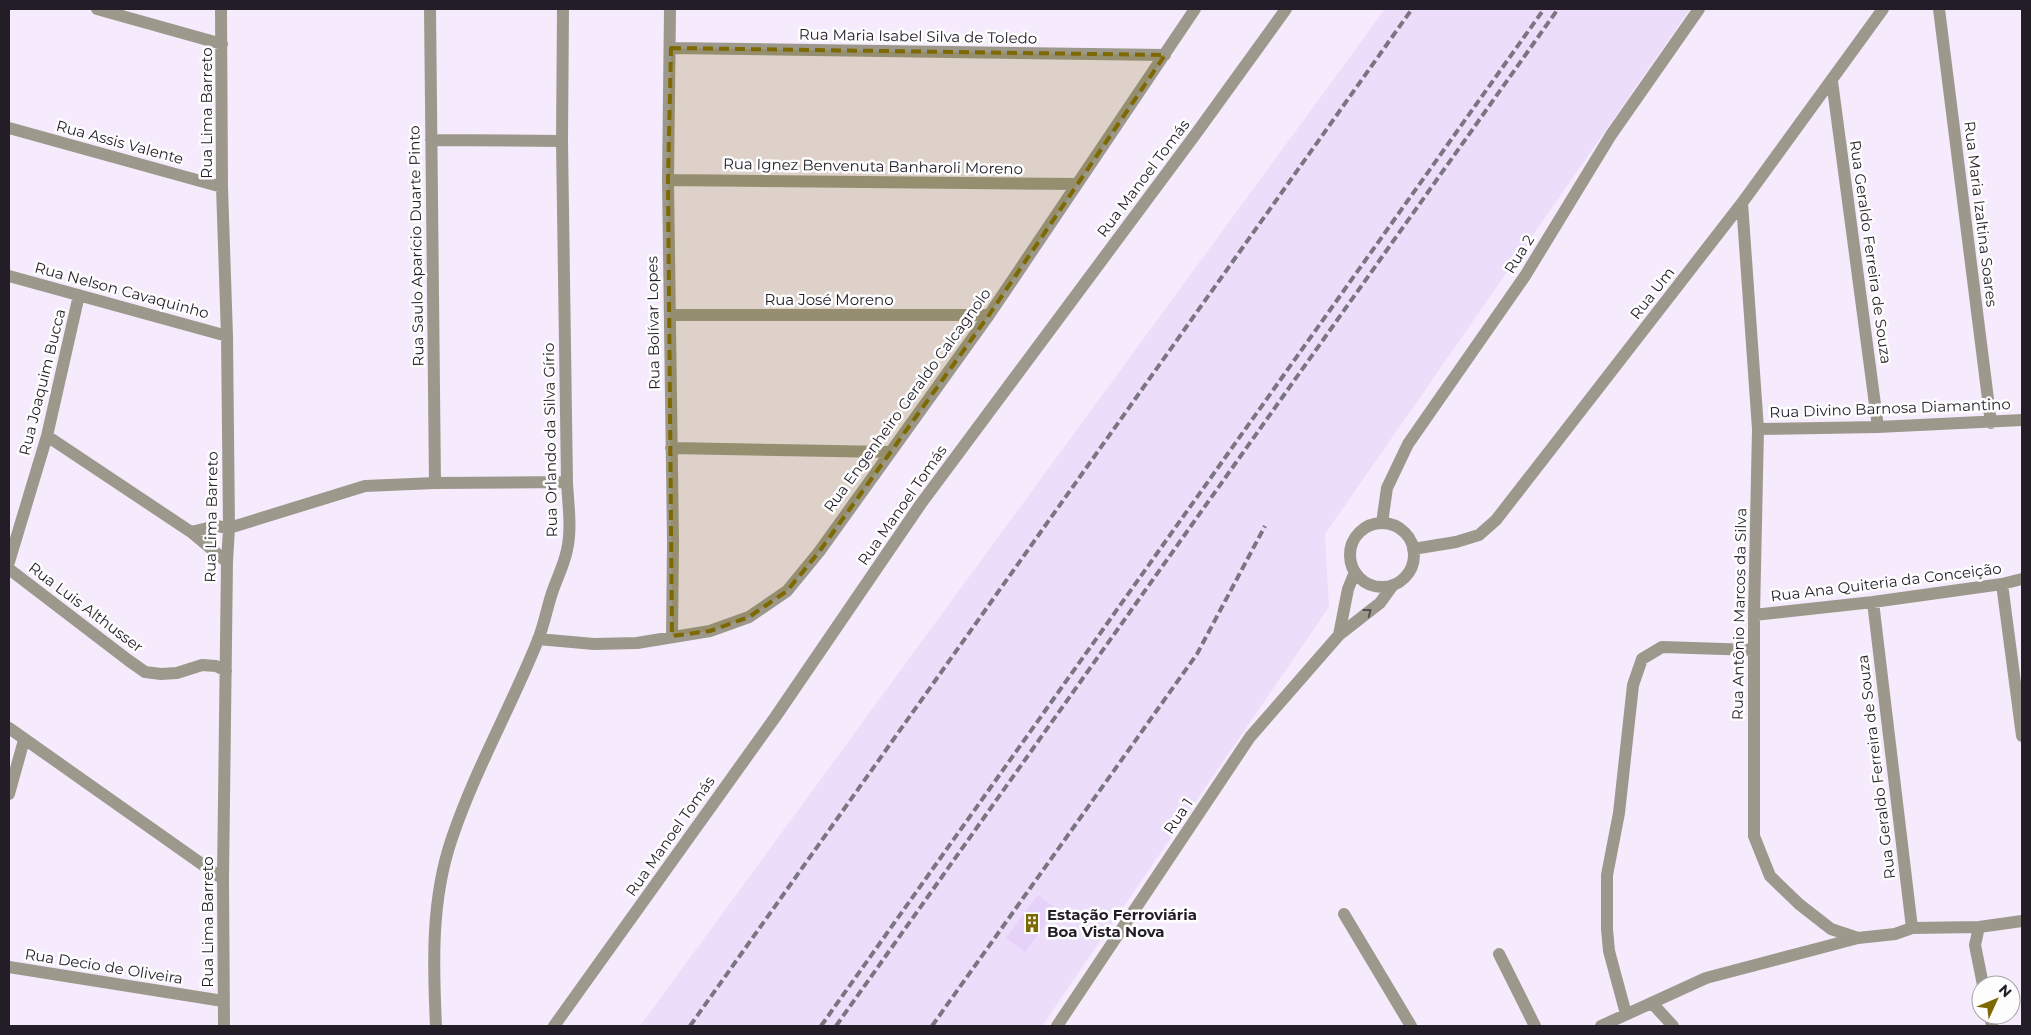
<svg xmlns="http://www.w3.org/2000/svg" width="2031" height="1035" font-family="Montserrat,sans-serif">
<rect width="100%" height="100%" fill="#f5ebfd"/>
<!-- built -->
<path fill="#ecddfa" d="M1385 9H1690L1325 534 1329 607 1042 1026H640Z"/>
<!-- building -->
<path fill="#e6d2f8" d="M1038 895 1057 909 1025 952 1006 938Z"/>
<g fill="none" stroke-linecap="round" stroke-linejoin="round">
<!-- minor -->
<path stroke="#9c998c" stroke-width="12" d="M97 9 222 44
M221 9 222 187 227 336 229 528 227 562 223 879 224 1026
M430 9 435 483
M670 9 668 180 673 542 672 636
M1939 9 1991 423
M671 48 1165 55
M1832 81 1878 427
M9 128 222 187
M431 140 562 141
M668 180 1077 184
M1742 203 1758 429 1754 615V836L1770 876 1799 904 1831 929 1858 938 1895 934 1912 928 1979 927 2022 921
M9 276 227 336
M670 315H989
M1758 429 1878 427 2022 420
M47 436 191 532 227 562
M671 448 890 452
M1382 523 1387 488 1408 444 1525 276 1611 135 1699 9
M1350 555a32 32 0 1 1 64 0a32 32 0 1 1-64 0Z
M191 532 216 526 229 528 365 486 435 483 567 482
M1413 549 1456 542 1479 535 1496 520 1742 203 1883 9
M9 562 47 436 79 295
M9 569 128 660 145 672 161 674 177 673 202 665 216 666 226 671
M2002 584 2022 736
M1873 602 1912 928
M1754 615 1873 602 2002 584 2022 579
M1339 635 1348 589 1355 572
M538 639 594 644 637 643 710 631 749 617 787 591 819 552 989 315 1195 9
M9 728 223 879
M9 794 24 740
M1344 914 1411 1026
M1979 927 1975 945 1983 985
M1499 954 1535 1026
M9 967 223 1001
M1652 1003 1673 1026
M1626 1014 1609 951 1607 929V875L1619 813 1633 685 1642 659 1662 647 1754 650
M1990 1015 1992 1026
M436 1026C433 963 431 899 452 838 475 770 511 707 538 640 544 625 547 608 552 593 557 578 564 565 567 550 572 528 568 504 567 482L562 141 563 9
M554 1026 776 716 920 505 1195 135 1286 9
M1057 1026 1250 737 1339 635 1380 603 1393 585
M1601 1026 1706 978 1858 938"/>
<!-- rail -->
<path stroke="#7b7481" stroke-width="4" stroke-dasharray="8 4" stroke-linecap="butt" d="M690 1026 1412 9
M821 1026 1544 9
M836 1026 1558 9
M932 1026 1197 654 1265 526"/>
</g>
<!-- one-way arrows -->
<defs><path id="oneway-chevron" d="M-2-3.5L2.5 0L-2 3.5" fill="none" stroke-width="1.6" stroke-linecap="round" stroke-linejoin="round" transform="scale(1.25)"/></defs>
<use stroke="#534f4f" href="#oneway-chevron" transform="translate(1368 612) rotate(-38)"/>
<!-- marked area -->
<path fill="#7e6800" fill-opacity="0.2" stroke="#7e6800" stroke-width="4" stroke-dasharray="10 6" stroke-linejoin="round" d="M671 48 1165 55 989 315 819 552 787 591 749 617 710 631 672 636 668 180Z"/>
<!-- icons -->
<defs>
<g id="building-bare" transform="scale(1.5)"><path d="M-4-6H4V6H1V3H-1V6H-4ZM-2.5-4.3h1.7v1.8h-1.7ZM.8-4.3h1.7v1.8H.8ZM-2.5-1h1.7V.8h-1.7ZM.8-1h1.7V.8H.8Z" fill="#7e6800" stroke="#fdfdfd" stroke-width="2.5" paint-order="stroke"/></g>
</defs>
<g fill-rule="evenodd">
<use href="#building-bare" x="1032" y="923"/>
</g>
<g text-anchor="middle" dominant-baseline="central" stroke-width="5" stroke-linejoin="round" paint-order="stroke">
<!-- street labels -->
<g font-size="15" fill="#221d27" stroke="#fdfdfd">
<text transform="translate(918 36) rotate(1)">Rua Maria Isabel Silva de Toledo</text>
<text transform="translate(206 113) rotate(-90)">Rua Lima Barreto</text>
<text transform="translate(120 142) rotate(15)">Rua Assis Valente</text>
<text transform="translate(873 166) rotate(1)">Rua Ignez Benvenuta Banharoli Moreno</text>
<text transform="translate(1143 178) rotate(-53)">Rua Manoel Tomás</text>
<text transform="translate(1981 214) rotate(83)">Rua Maria Izaltina Soares</text>
<text transform="translate(416 246) rotate(-91)">Rua Saulo Aparício Duarte Pinto</text>
<text transform="translate(1871 252) rotate(82)">Rua Geraldo Ferreira de Souza</text>
<text transform="translate(1519 254) rotate(-58)">Rua 2</text>
<text transform="translate(122 290) rotate(15)">Rua Nelson Cavaquinho</text>
<text transform="translate(1652 293) rotate(-52)">Rua Um</text>
<text x="829" y="299">Rua José Moreno</text>
<text transform="translate(653 323) rotate(-91)">Rua Bolívar Lopes</text>
<text transform="translate(42 382) rotate(-76)">Rua Joaquim Bucca</text>
<text transform="translate(907 400) rotate(-54)">Rua Engenheiro Geraldo Calcagnolo</text>
<text transform="translate(1890 408) rotate(-2)">Rua Divino Barnosa Diamantino</text>
<text transform="translate(550 440) rotate(-91)">Rua Orlando da Silva Gírio</text>
<text transform="translate(902 505) rotate(-55)">Rua Manoel Tomás</text>
<text transform="translate(211 517) rotate(-89)">Rua Lima Barreto</text>
<text transform="translate(1886 582) rotate(-7)">Rua Ana Quiteria da Conceição</text>
<text transform="translate(86 607) rotate(37)">Rua Luis Althusser</text>
<text transform="translate(1739 614) rotate(-89)">Rua Antônio Marcos da Silva</text>
<text transform="translate(1876 767) rotate(-97)">Rua Geraldo Ferreira de Souza</text>
<text transform="translate(1178 816) rotate(-56)">Rua 1</text>
<text transform="translate(670 836) rotate(-55)">Rua Manoel Tomás</text>
<text transform="translate(207 922) rotate(-90)">Rua Lima Barreto</text>
<text transform="translate(104 966) rotate(9)">Rua Decio de Oliveira</text>
</g>
<!-- poi labels -->
<g font-size="15" font-weight="bold" fill="#221d27" stroke="#fdfdfd" text-anchor="start">
<text x="1047" y="914">Estação Ferroviária<tspan x="1047" dy="17">Boa Vista Nova</tspan></text>
</g>
</g>
<!-- border -->
<rect width="2031" height="1035" fill="none" stroke="#221d27" stroke-width="20"/>
<!-- north arrow -->
<g transform="translate(1996 1000) rotate(46)"><circle r="24" fill="#fdfdfd" stroke="#a5a3a7"/>
<path d="M0-4L9 19L0 12L-9 19Z" fill="#7e6800"/>
<text y="-8" font-size="14" font-weight="bold" text-anchor="middle" fill="#221d27">N</text>
</g>
</svg>
